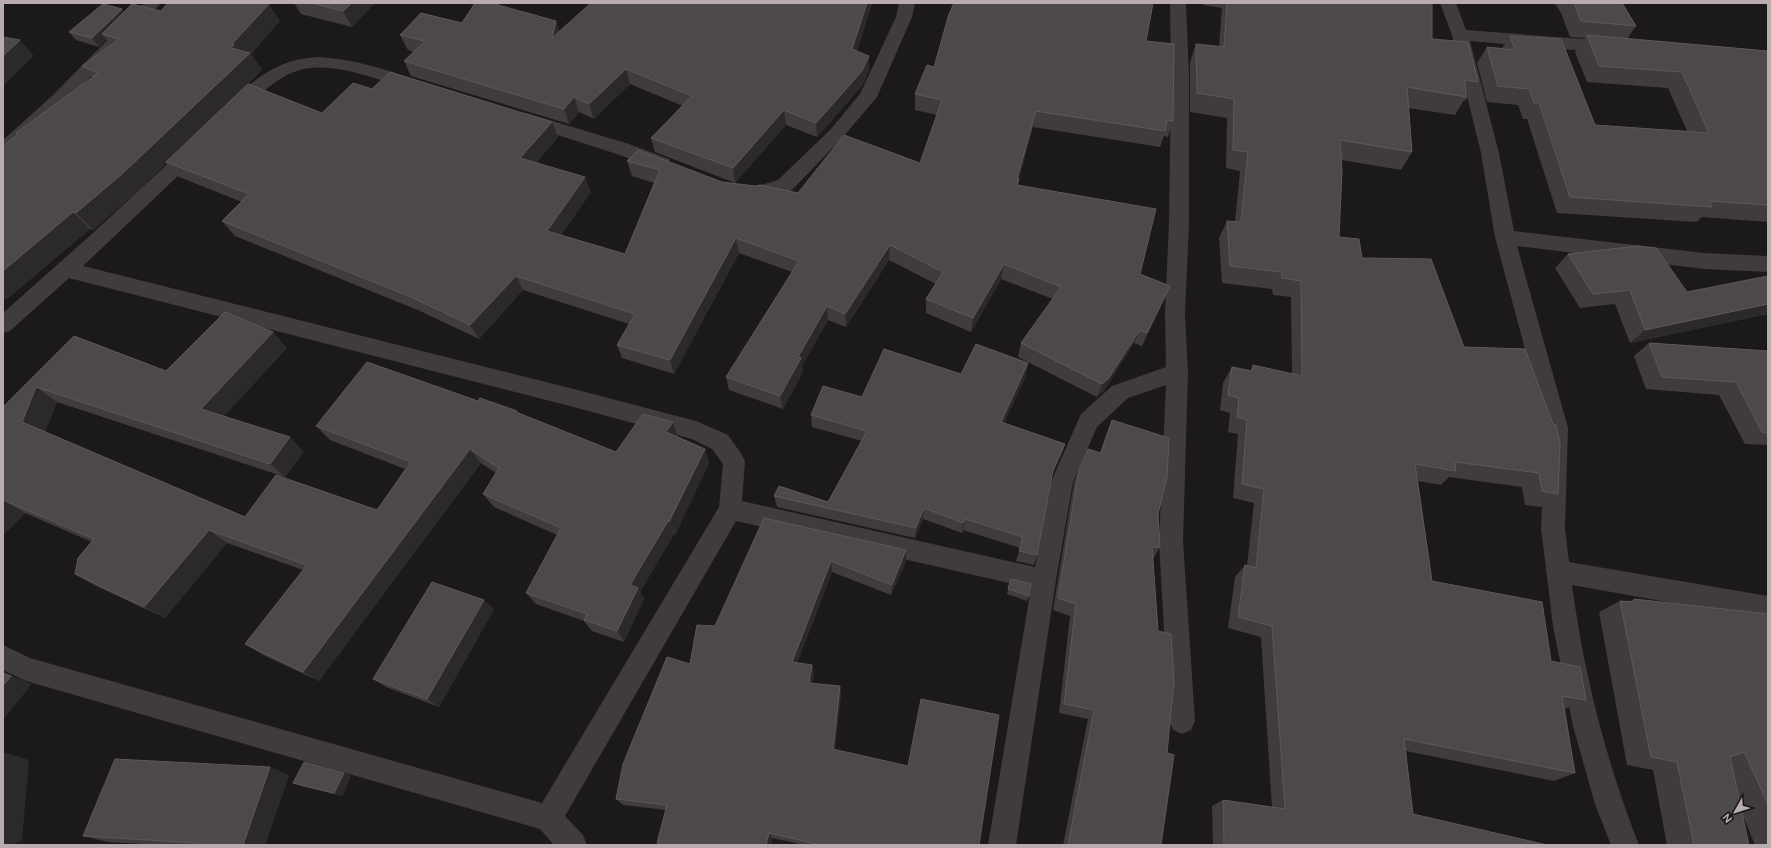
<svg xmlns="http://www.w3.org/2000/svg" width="1771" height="848" font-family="'DM Sans',sans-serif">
<rect width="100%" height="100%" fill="#1b1919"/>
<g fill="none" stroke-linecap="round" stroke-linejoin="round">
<!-- minor -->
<path fill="#413c3c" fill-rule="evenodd" d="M144 3H161L63 105 9 155 3 157V140L51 97Z
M899 3H915L912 17 877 97 843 137 792 190 758 200 738 197 736 192 738 187 745 185 758 186 778 180 831 129 860 94 896 17Z
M1170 3H1186L1189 77V223L1185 313 1188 372 1183 541 1195 721 1191 730 1182 734 1173 730 1169 721 1159 541 1166 385 1128 398 1097 427 1073 482 1056 580 1016 845H988L1031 588 736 521 565 816 583 835 587 845H554L540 829 26 681 3 670V645L30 658 542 803 719 507 723 464 712 449 692 439 570 406 69 278 10 331 3 333V313L93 233 188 145 194 143 200 145 203 150 200 155 83 266 570 388 696 421 728 435 742 455 745 462 742 501 1035 567 1051 482 1081 414 1112 386 1166 367 1165 313 1169 223 1171 77Z
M1440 3H1456L1466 30 1609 41 1615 43 1617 47 1615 51 1609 53 1470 41 1499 153 1514 231 1704 253 1768 256V272L1704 269 1517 246 1568 428 1565 528 1569 562 1768 596V620L1572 585C1584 674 1606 761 1639 845H1611L1595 804 1573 726 1553 626 1541 528 1546 428 1495 237 1481 153 1452 35Z
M319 57C354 59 387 70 420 81L423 85 420 89 414 91C380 81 329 58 294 72 274 80 258 96 243 111L237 113 231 111 228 107C232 100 239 94 245 89 267 69 290 58 319 57Z
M526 113 629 144 669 159 671 164 669 169 662 171 617 154 520 123 517 119 520 115Z"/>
</g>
<!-- wall -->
<path fill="#403c3d" d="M294 3H375L352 27 301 14Z
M591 3H872L857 51 869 71 862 86 817 137 786 125 735 183 655 152 651 138 683 106 630 84 594 119 579 112 569 124 411 76 404 61 414 52 408 50 400 35 462 23 560 31Z
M1204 3H1432V39L1478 82 1466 100H1464L1455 115 1408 108 1412 152 1401 170 1341 160 1339 237 1362 258 1464 347 1558 494 1541 507 1525 505 1522 487 1449 477 1441 485 1418 481 1432 581 1551 661 1586 700 1565 709 1575 773 1554 781 1406 751 1413 814 1547 845H1213L1212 806 1223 800 1272 807 1261 637 1228 628 1235 577 1245 565 1247 566 1254 503 1233 498 1238 434 1228 432 1230 413 1220 410 1223 383 1232 367 1250 371 1253 365 1292 374 1291 297 1273 295 1272 289 1222 283 1219 238 1227 221 1235 222 1240 171 1226 168 1227 118 1190 112V62L1196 44 1219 46 1222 8 1204 5Z
M1555 3H1622L1636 26 1627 39 1768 51V222L1702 217 1696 222 1557 213 1527 119H1523L1518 105 1487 102 1477 63 1487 47 1502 48 1510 36 1595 125 1687 131 1668 88 1587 82 1575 52 1585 38 1570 37 1561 13Z
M161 11 280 21 251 54 262 70 233 98 322 113 372 89 552 122 558 137 536 163 591 192 561 235 625 254 654 183 632 176 627 161 722 182 798 193 920 163 937 115 915 110V94L934 67 1146 41 1173 121 1168 137 1164 136 1160 147 1033 127 1019 179 1018 185 1140 274 1170 286 1164 300 1142 346 1134 343 1103 392 1097 397 1018 357 1021 343 1053 299 1001 279 971 332 926 313V299L936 284 889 260 846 327 828 320 802 366 803 372 783 409 729 390 726 377 792 272 739 253 674 374 622 358 617 345 629 324 523 290 479 339 420 311 235 236 222 221 242 202 179 177 166 163 138 191 93 230 90 229 7 299 3 297V146L17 135 16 133 92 78 82 66 111 45 106 39 99 47 76 40 69 32 124 12Z
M1568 254 1687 292 1768 276V314L1630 343 1615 304 1580 308 1555 268Z
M74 336 166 371 287 348 224 416 304 452 285 477 57 402 45 432 245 517 377 510 405 469 330 440 316 426 478 401 518 413 616 452 673 422 678 437 705 449 709 463 675 535 674 534 640 592 644 599 624 642 592 631 584 621 536 604 526 593 557 535 494 507 483 494 496 473 481 463 319 681 263 655 245 644 303 570 227 543 165 618 96 586 75 574 92 542 25 513 3 535V407Z
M1649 343 1768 351V445L1745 444 1719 395 1646 389 1634 356Z
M961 374 1026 376 1004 423 1065 444 1061 456 1052 476 1037 555 1034 565 1016 561 1020 548 963 530 962 533 923 519 915 538 777 507 774 496 828 502 862 441 812 427 811 415 862 397Z
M1112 420 1158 514 1160 547 1153 559 1158 631 1167 753 1161 845H1063L1088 719 1059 713 1070 616 1053 610 1074 482 1079 469 1100 453 1106 435Z
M764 518 906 550V561L891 595 832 572 797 663 812 665 814 673 812 684 840 686 841 695 835 749 979 845H804L772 838 771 845H659L657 843 666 810 623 805 616 799 690 664 715 626Z
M1011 579 1029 596 1027 601 1007 594Z
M1634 599 1768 614V845H1755L1743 816 1749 845H1667L1653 770 1627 765 1599 612 1620 601 1629 602Z
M494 609 439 707 386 687 373 679Z
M344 773 351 776 342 796 301 786 293 783Z
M289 775 265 845H160L108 842 83 836Z"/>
<!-- shaded-wall -->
<path fill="#2c2929" d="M352 3H375L352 27 343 11Z
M867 3H872L853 64 852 49Z
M269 4 280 21 251 54 262 70 167 162H166V163L138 191 93 230 76 213 231 48 232 44Z
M122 9 128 17 102 34 106 39 99 47 92 38Z
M556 21 561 36 552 38Z
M20 40 34 56 3 86V56Z
M869 56V71L862 86 817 137 816 123Z
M626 69 630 84 594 119 589 104Z
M574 97 579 112 569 124 564 109Z
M784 110 786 125 735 183 733 168Z
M1036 111 1033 127 1018 181 1019 179 1016 194 1017 179Z
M552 122 558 137 526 174 520 158Z
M585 177 591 192 554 246 547 231Z
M73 212 90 229 7 299 3 295V271Z
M736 238 739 253 674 374 670 360Z
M890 245 889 260 846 327 845 314Z
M1004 264 1001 279 971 332 973 318Z
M516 276 523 290 479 339 470 325Z
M1170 286 1164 300 1142 346 1147 333Z
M1768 304V314L1630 343 1645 330Z
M827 306 828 320 802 366 803 372 783 409 780 396 798 357Z
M1140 330 1134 343 1103 392 1097 397 1102 384Z
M273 332 287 348 218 423 201 409Z
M1028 363 1026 376 999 434 1001 422Z
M36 387 57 402 44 436 22 422Z
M673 422 678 437 671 446 666 432Z
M290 437 304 452 285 477 270 464Z
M1065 444 1061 456 1050 482 1053 470Z
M470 449 481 463 319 681 303 672Z
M705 449 709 463 675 535 669 522Z
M3 500 25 513 3 535Z
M924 508 923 519 915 538 916 528Z
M965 519 963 530 962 533 963 523Z
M668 521 674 534 640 592 644 599 624 642 617 631 630 585Z
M209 530 227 543 165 618 144 607Z
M906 550V561L891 595 892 585Z
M831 561 832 572 794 671 792 662Z
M484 600 494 609 439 707 427 699Z
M812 665 814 673 811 692 809 683Z
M3 672 32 684 3 720Z
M840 686 841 695 834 756 833 749Z
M3 752 29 760 22 841 10 845H3Z
M270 767 289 775 265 845H243Z
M344 773 351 776 342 796 334 793Z
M769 833 772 838 771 845H766Z"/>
<!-- building -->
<path fill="#4d4849" stroke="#5e5859" d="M168 3H266L269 4 232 44 234 45 231 48 250 53 122 174 76 213 73 212 3 271V146L18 134 16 133 98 73 82 66 119 39 102 34 132 4 161 11Z
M311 3H352L343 11Z
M475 3H491L556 21 552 38 591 3H867L852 49 869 56 862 71 816 123 784 110 733 168 651 138 692 96 626 69 589 104 574 97 564 109 404 61 425 41 400 35 421 13 462 23Z
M954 3H1153L1146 41 1174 44 1173 121 1167 120 1165 131 1036 111 1017 179H1019L1017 185 1156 209 1140 274 1170 286 1147 333 1140 330 1108 379 1102 384 1021 343 1061 287 1004 264 973 318 926 299 943 272 890 245 845 314 827 306 798 357 801 358 780 396 726 377 799 261 736 238 670 360 617 345 635 314 516 276 470 325 411 297 222 221 249 194 166 162 248 84 322 113 353 83 372 89 390 72 552 122 520 158 585 177 547 231 625 254 660 170 627 161 638 150 722 182 755 186 760 185 798 193 844 135 920 163 942 100 915 94 927 65 934 67 949 14Z
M1227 3H1432V39L1468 42 1478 82 1465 80 1466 97 1407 87 1412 152 1340 140 1342 170 1339 237 1359 239 1362 258 1431 259 1464 347 1525 349 1553 424 1556 425 1560 443 1558 494 1542 491 1539 473 1455 462 1456 471 1415 464 1432 581 1542 602 1551 661 1580 667 1586 700 1562 696 1575 773 1404 739 1413 814 1547 845H1224L1223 800 1285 809 1272 626 1238 617 1245 565 1256 568 1264 489 1242 484 1247 420 1237 417 1239 398 1228 395 1232 367 1252 371 1253 365 1302 376 1301 281 1282 278 1281 272 1230 266 1227 221 1241 222 1248 152 1233 150 1234 99 1197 93 1196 44 1224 47Z
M1574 3H1622L1636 26 1581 21Z
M103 4 122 9 92 38 69 32Z
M1587 35 1768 51V205L1709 201 1712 207 1570 197 1539 103H1534L1529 89 1498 86 1487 47 1515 50 1510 36 1561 39 1595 125 1709 133 1682 72 1599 66Z
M3 37 20 40 3 56Z
M1637 246 1656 248 1687 292 1768 276V304L1645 330 1630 290 1593 294 1568 254Z
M225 312 273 332 201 409 290 437 270 464 36 387 22 422 245 517 276 475 377 510 411 462 316 426 367 362 478 401 480 398 517 411 516 412 616 452 643 414 673 422 666 432 705 449 669 522 668 521 630 585 638 588 617 631 584 620 587 614 526 593 561 528 483 494 499 468 470 449 303 672 245 644 307 565 209 530 144 607 75 574 78 558 94 539 3 500V407L74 336 166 371Z
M1649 343 1768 351V433L1762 432 1736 382 1662 377Z
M976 344 1028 363 1001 422 1065 444 1053 470 1037 555 1019 551 1023 537 965 519 963 523 924 508 916 528 774 496 779 486 828 502 867 431 811 415 823 386 862 397 884 349 961 374Z
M1112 420 1169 438 1167 477 1158 514 1160 547H1152L1158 631 1171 634 1174 681 1167 753 1174 755 1161 845H1068L1094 710 1064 704 1076 604 1058 598 1079 469 1088 449 1101 453Z
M764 518 906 550 892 585 831 561 792 662 812 665 809 683 840 686 833 749 908 766 921 699 999 715 979 845H821L769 833 766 845H666L657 843 667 805 616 799 623 764 667 657 690 664 697 625 715 626Z
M1011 579 1031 584 1029 596 1008 589Z
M432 582 484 600 427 699 373 679Z
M1634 599 1768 614V804L1744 752 1730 757 1749 845H1694L1677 762 1651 757 1620 601 1635 602Z
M3 673 11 676 3 686Z
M115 759 270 767 243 845H197V843L83 836Z
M304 762 344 773 334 793 293 783Z"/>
<!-- border -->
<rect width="1771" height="848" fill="none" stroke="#baacae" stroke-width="8"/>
<!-- north arrow -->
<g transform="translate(1735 812) rotate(231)" stroke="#161414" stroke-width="3" paint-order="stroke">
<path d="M0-3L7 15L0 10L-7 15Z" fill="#baacae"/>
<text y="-6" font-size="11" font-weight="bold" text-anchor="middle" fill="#baacae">N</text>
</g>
</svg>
